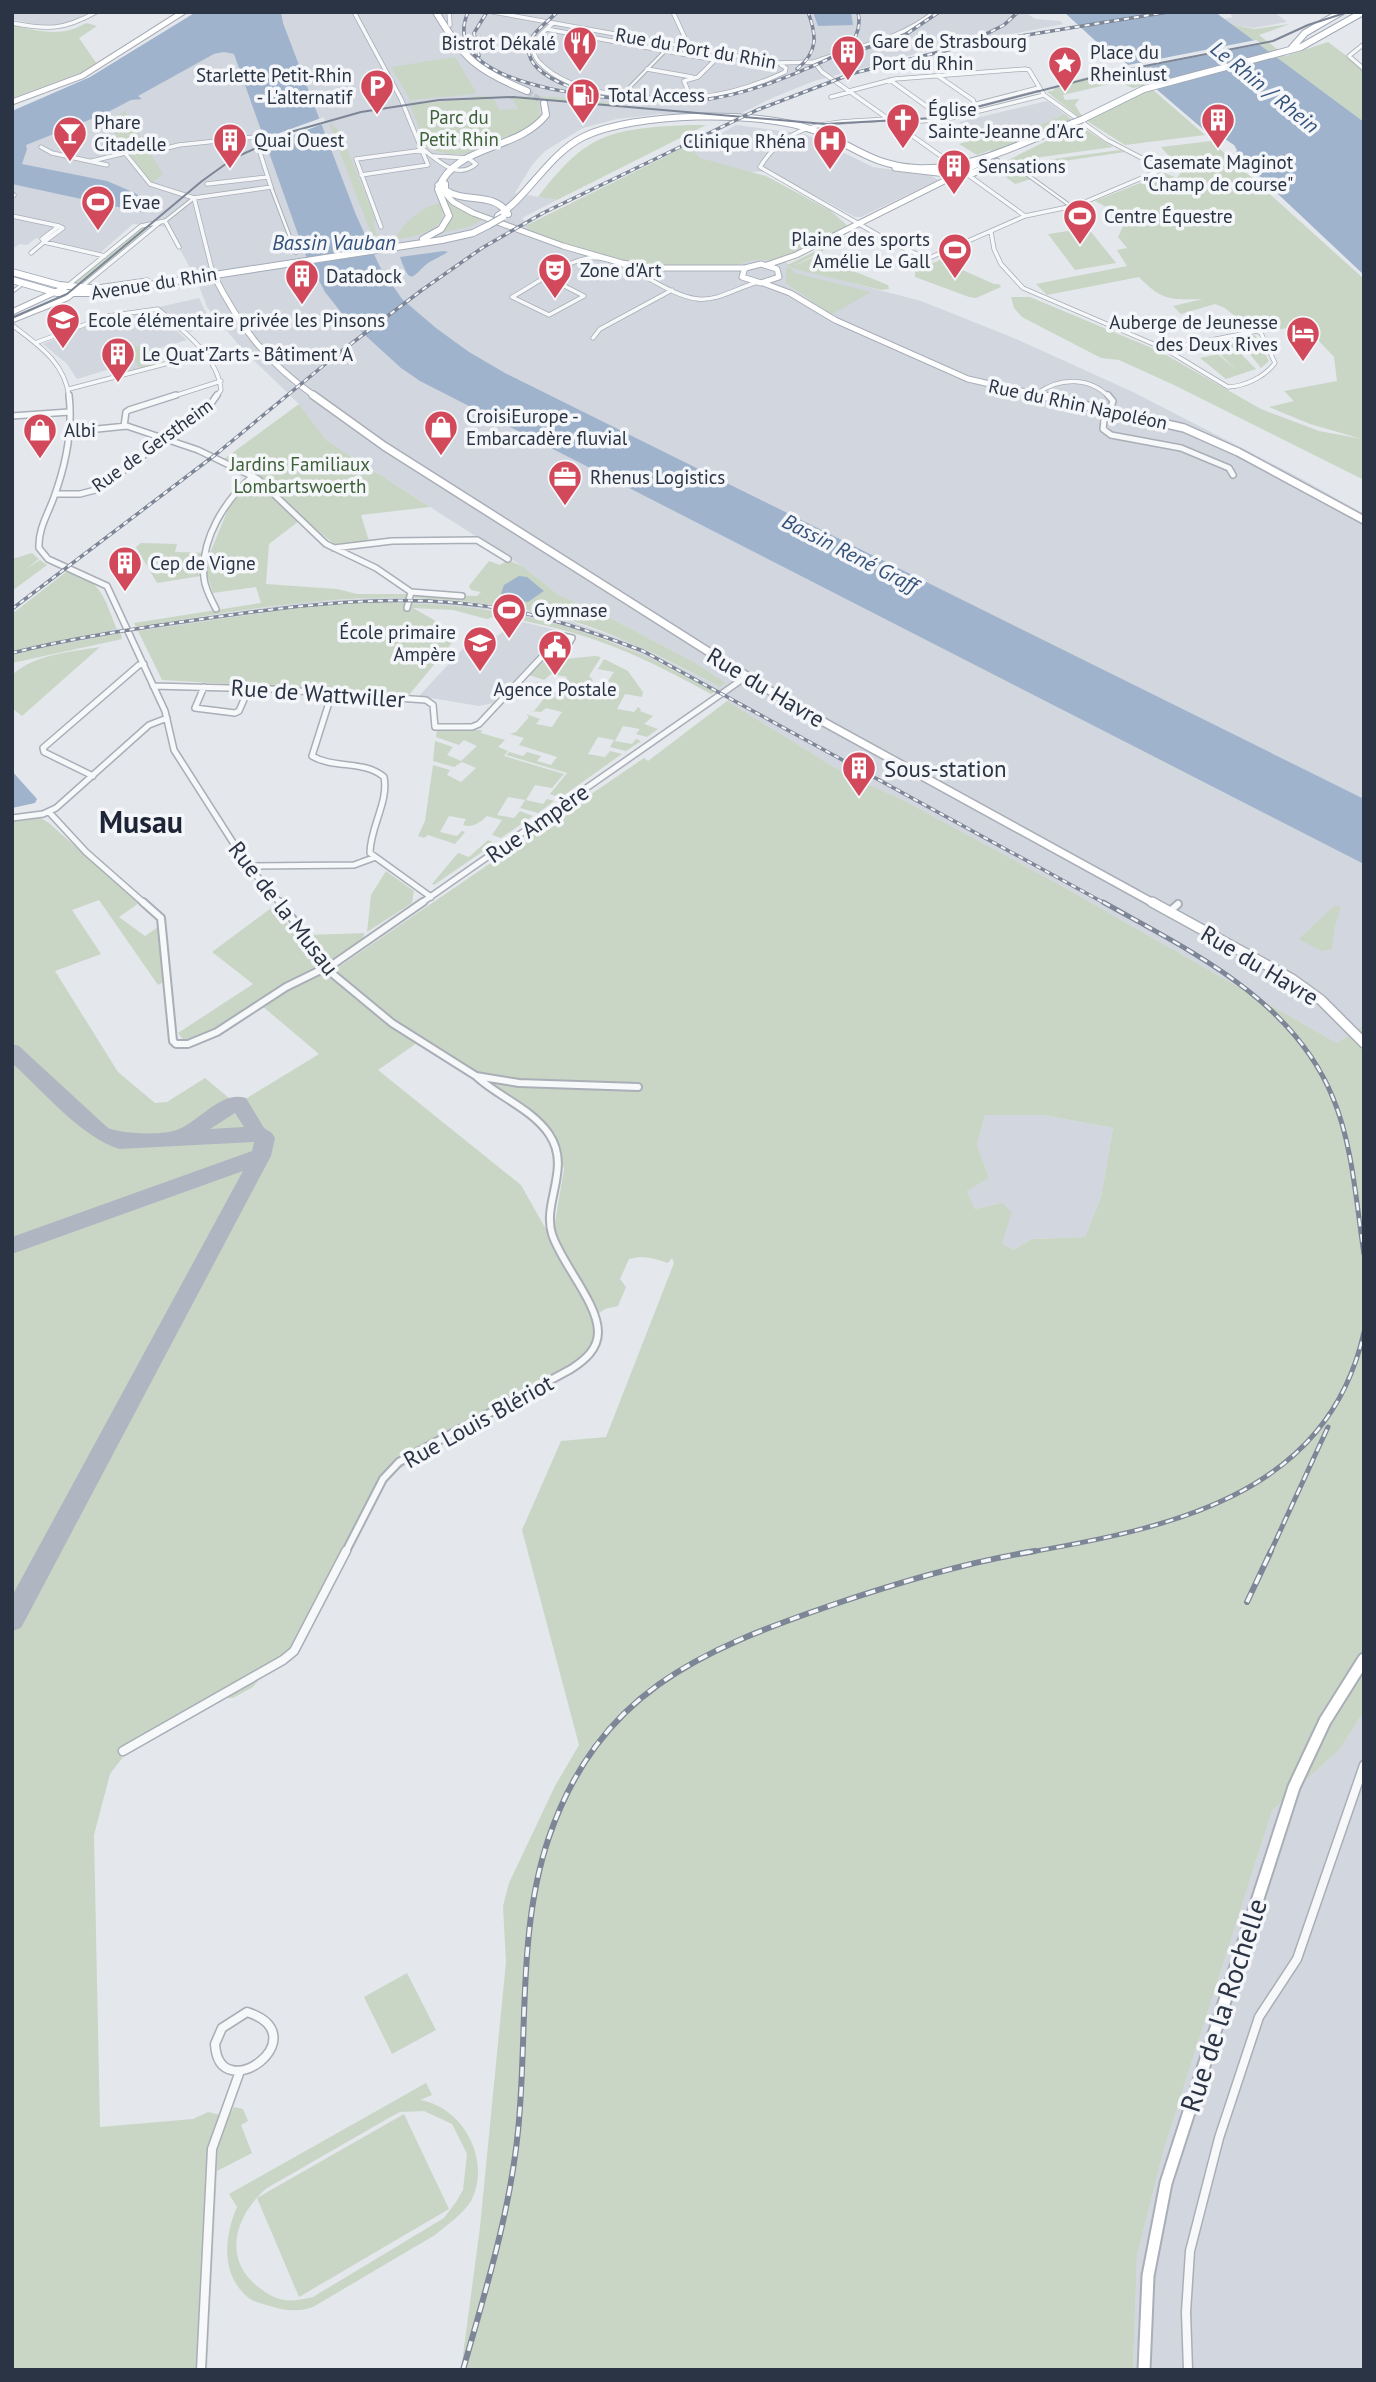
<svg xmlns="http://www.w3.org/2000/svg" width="1376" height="2382" font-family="'PT Sans',sans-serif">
<rect width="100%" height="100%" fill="#e4e7ec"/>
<!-- built -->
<path fill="#d2d6de" d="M12 12H89L66 25 41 26 12 19Z
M281 12H1025L1035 19 1060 21 1063 24 926 51 814 81 772 98 731 118 660 114 617 119 583 128 545 151 532 165 515 193 557 200 522 218 529 226 775 257 798 269 921 301 1016 339 1133 392 1300 478 1364 514 1363 1026 1337 1043 1060 885 905 801 844 773 727 701 730 698 717 691 608 639 496 610 405 602 310 606 138 631 136 627 303 602 376 598 449 600 536 612 564 619 632 643 720 687 726 683 694 662 610 618 559 595 522 566 326 440 299 404 242 349 207 307 196 278 167 227 133 224 101 252 36 238 27 245 20 244 12 249V143L31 141 94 118 214 54 224 52Z
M1274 12 1287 22 1253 28 1229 24 1223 19 1233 17 1230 14Z
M1047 101 1065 114 1019 134 979 138 959 122Z
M736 125 805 134 873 167 930 175 938 180 861 217H855L769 171 752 172 694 160 691 151Z
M199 298 212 325 189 332 159 307Z
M152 312 157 313 187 340 153 350 163 363 118 375 113 368 77 379 67 364 43 344 108 318Z
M518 621 560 631 493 703 479 706 419 696 470 641 476 651Z
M116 627 121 633 12 655V652L41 644Z
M985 1115H1043L1113 1128 1101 1197 1085 1237 1032 1239 1013 1250 1002 1243V1203L975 1209 967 1191 989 1178 977 1145Z
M1364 1711V2370H1133L1137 2256 1164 2149 1272 1811 1340 1749Z"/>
<!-- green -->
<path fill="#c9d6c5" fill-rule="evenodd" d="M86 23 97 26 79 38 97 64 83 72 12 98V25C39 31 61 38 86 23Z
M1230 24 1254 29 1290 24 1259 35 1286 56 1328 42 1364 69V122Z
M455 57 476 92 474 94 410 100 391 67Z
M1105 72 1109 74 1116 73 1145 85 1133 88 1118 82 1063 95 1065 100 1079 99 1075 105 1082 116 1079 117 1047 92 1055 90 1052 87Z
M1152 89 1205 135 1125 145 1087 121Z
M471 96H489L485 98 494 99 499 110 518 109 511 97 493 96 553 97 612 103 610 106 539 98 540 121 532 128C493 144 469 165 427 148L409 102 429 101 415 104 481 98Z
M125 111 163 174 152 183 105 122Z
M1065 114 1072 120 990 155 991 150 977 155 959 144 979 138 1019 134Z
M331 123 341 133 376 221 373 222 377 235 372 236 329 124Z
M688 125H706L557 200 538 197C587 133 609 129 688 125Z
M1079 125 1113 147 1012 161 996 166Z
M705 137 711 139 693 151 700 158 766 176 831 211 849 227 777 260H754L732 266 639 265 571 247 525 230 529 228 525 226Z
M1211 141 1364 279V480L1174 385 1119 360 1101 358 1022 317 1014 308 1011 297H1030L1159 351 1261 409 1319 431 1362 439 1310 424 1269 407 1294 401 1284 391 1337 381 1334 357 1317 339 1301 342 1287 328 1272 331 1248 327 1225 308 1215 304 1181 314 1173 306 1203 299C1171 300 1162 301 1139 277L1047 295 1036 284 1127 266 1117 250 1127 248 1118 237 1127 218 1095 201 1165 173 1177 178 1182 171 1161 147Z
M1120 150 1125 152 1016 168 1031 179 1015 184 998 171 1012 169 1008 165Z
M446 199 484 219 469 227 436 234 451 213Z
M440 203C453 230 413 237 394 240 404 223 419 208 440 203Z
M154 223 86 282 74 283 143 226Z
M1088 228 1116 263 1075 270 1048 234Z
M857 231 859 232 794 266 816 256 888 285 889 289 881 290 798 270 787 265Z
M940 260 994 284H999L1001 287 976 298 969 297 915 277V271Z
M790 267 795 273 871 292 831 315 786 283V268Z
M1255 335 1269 361 1261 368 1238 339Z
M1231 340 1240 349 1237 350 1256 369 1226 379 1200 358 1218 354 1237 371 1220 354 1221 349 1216 342Z
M146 344 161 363 141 369 126 349Z
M299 404 326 440 430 507 361 515 369 541 334 544 303 518 269 544 266 584 337 589 357 594H408L407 598C315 596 226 613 136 627L134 623 261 603 256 587 213 593 207 575 157 583 136 547 141 543 177 544 175 552 210 553 229 507 257 476 224 459Z
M32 553 39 559 26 569 40 560 47 565 12 591V559Z
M508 560 522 566 559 595 610 618 694 662 726 683 720 687C662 657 602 625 537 612 497 604 455 600 414 598L418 594 477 596 481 592 471 590 469 586 489 561 500 565Z
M66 572C101 578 104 598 116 627L110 631 12 652V614Z
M359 602C501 602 591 622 715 692L711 694C649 660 599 636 529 622 517 619 498 613 487 619L453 610 413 608 434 620 440 629 447 628 456 638 409 695 162 680 138 631 310 606Z
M121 633 122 639 12 663V655L27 651Z
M100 647 22 716 12 708V675C35 654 70 652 100 647Z
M595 656 601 657 589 676 593 680 590 683 606 687 610 682 608 681 614 672 598 669 604 659 628 671 643 692 642 697 625 694 617 709 634 712 638 707 641 709 640 711 653 716 644 724 658 729 647 737 636 734 640 729 623 726 615 741 632 744 636 739 641 741 626 751 610 747 614 740 598 737 588 754 605 757 610 751 622 754 560 798 550 794 567 773 506 755 509 752 523 756 527 752 541 756 537 761 551 765 557 757 519 745 524 738 510 734 516 732 529 717 526 714 540 719 536 724 552 727 562 712 546 708 541 712 529 711H534L547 695 531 690 537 682 545 684 542 690 558 693 567 677 551 674 544 680 529 675 544 661Z
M727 701 844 773 905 801 1060 885 1337 1043 1363 1026 1364 928V1711L1340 1749 1272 1811 1164 2149 1137 2256 1133 2370H461L480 2227 506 1962 503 1906 509 1883 555 1786 579 1745 522 1530 561 1441 606 1437 674 1263 672 1258 668 1263C654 1258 644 1255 629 1259L620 1279 626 1287 618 1306 605 1309 592 1318 595 1339 585 1356 559 1380 399 1469 385 1484 297 1653 261 1677 253 1687 233 1698H221L123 1757 110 1774 94 1835 100 2127 193 2119 208 2112 228 2117 234 2107 243 2109 248 2121 241 2125 252 2153 217 2171 207 2370H12V821L41 818 49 823 139 903 119 917 145 936 158 927 163 962 171 978 158 985 99 900 72 910 101 954 55 971 118 1072 155 1103 167 1102 205 1078 235 1103H239L319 1054 261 1005 189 1047 178 1033 253 984 212 952 274 906 327 975 644 758 648 761ZM417 1043 527 1107 555 1137 564 1169 552 1240 521 1185 378 1070ZM985 1115H1043L1113 1128 1101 1197 1085 1237 1032 1239 1013 1250 1002 1243 1012 1212 1002 1203 975 1209 967 1191 989 1178 977 1145Z
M437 730H482L481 733 505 740 498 747 508 751 504 756 564 774 552 788 535 785 526 800 543 804 547 799 554 801 538 813 520 808 525 800 508 797 497 815 514 818 520 811 533 816 501 838 492 835 502 820 487 816C480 823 472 828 463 825L466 819 449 816 440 832 457 836 462 831 465 832 455 844 428 835 424 838 418 836 425 821 433 765 450 770 447 775 461 782 476 768 462 762 454 767 433 761 435 741 453 747 447 755 461 761 477 746 464 740 459 745 436 737Z
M488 840 495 843 434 885 432 884 458 853 469 857Z
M386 871 414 891 412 903 367 932 371 895Z
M1335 905 1341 907 1335 926 1332 949 1321 951 1299 939Z
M364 933 363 942 333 959 323 957 308 935Z
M407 1973 436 2030 392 2054 364 1997Z
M426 2083 432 2095 420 2100C463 2107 492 2160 471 2201 463 2214 447 2225 435 2235L313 2307C299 2312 285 2311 270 2306 264 2304 255 2302 250 2299 220 2276 224 2237 237 2207L229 2194ZM424 2111 452 2124 467 2154 463 2190 456 2202 444 2218 313 2297C287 2303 277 2302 257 2286 221 2257 237 2213 267 2188L387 2119 400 2112Z
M404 2114 449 2209 299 2297 257 2198Z"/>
<!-- water -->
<path fill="#9fb4cc" d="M196 12H281L283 23 356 215 380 267 402 299 436 328 469 352 505 373 1364 799V861L1362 863 420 381 401 368 344 316 325 292 305 254 234 54 224 52 214 54 138 96 142 99 131 100 104 114 26 145 27 149 22 164 107 181 135 193 153 206 146 213 12 184V111L90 77Z
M813 12H851L853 25 818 26Z
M1064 12H1215L1364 122V275L1278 194 1277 187 1246 168 1234 158 1237 150 1234 145 1222 137 1204 130 1113 52 1100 49 1101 46Z
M444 251 448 252C442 256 434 259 428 263 412 276 411 288 400 257Z
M519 576 527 577 544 591 528 602 505 598 501 593 504 585Z
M12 771 37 799 35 803 12 808Z"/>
<!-- pier -->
<path fill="#e4e7ec" d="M1256 40 1262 44 1129 70 1123 66Z
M324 117 325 123 263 147 260 140Z"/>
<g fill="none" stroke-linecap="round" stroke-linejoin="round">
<!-- taxiway -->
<path fill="#b0b6c1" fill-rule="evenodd" d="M12 1044 19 1046 108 1128C123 1134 164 1136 179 1129 200 1120 222 1090 246 1098L264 1128 272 1133 275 1138 271 1156 21 1628 12 1631V1596L243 1171 12 1254V1237L252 1151 254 1142 119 1149C80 1136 43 1091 12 1063ZM235 1113 244 1127 210 1129Z"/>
<!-- primary-tunnel -->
<path stroke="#bfc3cb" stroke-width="6" stroke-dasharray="6 2.5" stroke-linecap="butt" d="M527 91 544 103"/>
<!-- pedestrian-far1 casing -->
<g stroke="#a9aeb7" stroke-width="4.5">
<path id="pedestrian-far1" d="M623 94 665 51
M1018 168 1072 207
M271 187 296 253
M165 221 194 198
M12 292 20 286"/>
</g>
<!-- pedestrian casing -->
<g stroke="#a9aeb7" stroke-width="6">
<path id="pedestrian" d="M165 439 210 405"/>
</g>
<!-- minor-far3 casing -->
<g stroke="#a9aeb7" stroke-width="5">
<path id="minor-far3" d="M354 12 401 99 428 165 361 175
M449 12 450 25
M493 12 777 63 814 62 822 72 955 166
M673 12 685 38 677 45
M12 23C48 30 64 30 96 12
M553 23C547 29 538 35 535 43 532 51 534 56 539 62 572 98 653 101 698 97 729 95 757 85 785 72L786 68 781 65
M546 29 715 60
M1364 44 1349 56 1364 69
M814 62C856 46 899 41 934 12
M944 65 949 75
M647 69 692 77
M938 76 973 100 975 105
M890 80 940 116
M849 91 895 79 1025 69 1029 70 1044 95 1107 140 1163 169 1078 205 1025 216 927 259 887 240 760 167C790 118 836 123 887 119
M831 97 850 92
M691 98 684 81 698 77 715 60
M938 114 1038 88
M895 123 947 119 1044 95
M41 147 52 153 107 165
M424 150C440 162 457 180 476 164L468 158 433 156
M155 151 179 145 255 137 271 187 194 198
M92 161 125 153 150 184 194 198
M964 172 1025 216
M207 184 268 177
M12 197 14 195
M194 198 213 274
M12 216 59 226
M59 226 63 228 44 242 42 239Z
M381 227 356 159 424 150
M991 232 994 249 1001 264 1023 288 1165 349
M31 253 44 242 105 256
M549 278 584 296 549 315 512 297C533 286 565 261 589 258 624 254 662 295 698 299 718 301 737 288 755 283
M66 287 141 226 165 221 179 247
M80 288 159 223
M12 325C38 345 65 362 69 397
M1257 331 1261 333 1275 363C1264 377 1246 386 1228 387L1165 349Z
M593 338 600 329 672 290
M35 343 108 316 158 309C182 330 218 356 221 390L216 397
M69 389 203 354
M1038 393C1060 377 1090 377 1109 397
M171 397 221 381"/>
</g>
<!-- minor-far2 casing -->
<g stroke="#a9aeb7" stroke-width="8">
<path id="minor-far2" d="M69 395C73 429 66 464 54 497 48 514 38 529 39 548L48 559 107 586 165 711 174 750 248 866 281 904
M1108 395 1113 401 1111 407
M210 405 217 395
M12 416 69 412
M1104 421 1103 429 1111 435 1181 448 1229 468 1233 475
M124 426 126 412 129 410 176 395
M67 432 127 426 198 450 258 479 326 544 376 568 411 592 462 596
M55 494H80L99 489 165 439
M334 548 392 541 477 540 508 559
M407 608 411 592
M216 609C211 599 205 589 204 578 200 539 225 500 253 476
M563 636 572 638 569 643 552 646Z
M153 686 270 689 426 700 433 705 435 727H472L479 724 552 646
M204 687 195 708 235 713 239 711 249 688
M332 693 312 756C334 769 364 760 384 777 389 802 370 827 370 853L431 897
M93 776 44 752 43 748 139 665 144 664
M49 812 86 852 145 904
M12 818 43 814 56 808 149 725 167 718
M248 866 354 865 373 858
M420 904 747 676"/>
</g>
<!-- minor-far1 casing -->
<g stroke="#a9aeb7" stroke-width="10">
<path id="minor-far1" d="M143 902 161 918 173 1041 176 1044H188L217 1032 286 987 335 963 423 902
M280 902 334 975 392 1023 476 1076 519 1083 638 1087
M1169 912 1178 904
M345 1553 383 1479 399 1462 571 1369C585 1360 598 1349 598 1332 598 1303 561 1263 552 1234 542 1202 572 1168 549 1134 532 1109 499 1097 477 1077"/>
</g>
<!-- minor casing -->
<g stroke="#a9aeb7" stroke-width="11">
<path id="minor" d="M123 1751 283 1660 294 1651 346 1551
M247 2012C320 2036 219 2110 215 2044L222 2028Z
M201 2370 212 2149 240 2071
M1188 2370 1186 2312 1190 2251 1219 2138 1259 2017 1297 1959 1364 1765"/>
</g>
<!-- secondary-far3 casing -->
<g stroke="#a9aeb7" stroke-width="7">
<path id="secondary-far3" d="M12 102 82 76 183 12
M895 168 955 175
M438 185 453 202 473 213 563 246 622 263 652 268H745
M761 264 777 269 779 277 761 283 742 277 745 268Z
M767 265 796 255 988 159
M213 274C240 327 266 362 316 397
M763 283 790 293 835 320 968 379 1047 397
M83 290 147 281
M12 312 66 287
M12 320 67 298 77 290"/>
</g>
<!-- secondary-far2 casing -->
<g stroke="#a9aeb7" stroke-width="10">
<path id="secondary-far2" d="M313 395 384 446 791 704 1155 904
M1039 395 1184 428 1238 452 1364 520"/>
</g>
<!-- secondary-far1 casing -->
<g stroke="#a9aeb7" stroke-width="12">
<path id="secondary-far1" d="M1152 902 1292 979 1321 1000 1364 1043"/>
</g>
<!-- secondary casing -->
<g stroke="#a9aeb7" stroke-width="15">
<path id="secondary" d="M1144 2370 1148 2276 1166 2183 1294 1787 1325 1721 1364 1659"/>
</g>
<!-- primary casing -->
<g stroke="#a3abb8" stroke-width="8">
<path id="primary" d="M436 12C464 59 476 70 527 91
M1290 50 1305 33 1341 12
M1083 119 1144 89 1301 47 1363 12
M949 171 973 173 997 162
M445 184V190C465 204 494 191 508 214
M498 216C530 194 548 155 583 137 634 112 759 110 813 130 853 144 869 165 916 168 971 171 1023 142 1073 123
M423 239 441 229 449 216 438 189C455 144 518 151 546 115L544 103
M12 272 59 285 91 288
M12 280 57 293H98L442 240 473 233 489 225"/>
</g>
<!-- pedestrian-far1 -->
<use href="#pedestrian-far1" stroke="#f7f8fa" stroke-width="2.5"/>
<!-- pedestrian -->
<use href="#pedestrian" stroke="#f7f8fa" stroke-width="3.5"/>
<!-- minor-far3 -->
<use href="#minor-far3" stroke="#f7f8fa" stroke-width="3.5"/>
<!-- minor-far2 -->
<use href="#minor-far2" stroke="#f7f8fa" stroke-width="5"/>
<!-- minor-far1 -->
<use href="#minor-far1" stroke="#f7f8fa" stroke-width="6"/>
<!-- minor -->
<use href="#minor" stroke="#f7f8fa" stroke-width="8"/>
<!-- secondary-far3 -->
<use href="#secondary-far3" stroke="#fff" stroke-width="5"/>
<!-- secondary-far2 -->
<use href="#secondary-far2" stroke="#fff" stroke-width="7"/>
<!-- secondary-far1 -->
<use href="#secondary-far1" stroke="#fff" stroke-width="9"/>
<!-- secondary -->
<use href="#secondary" stroke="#fff" stroke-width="11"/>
<!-- primary -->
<use href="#primary" stroke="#fff" stroke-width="6"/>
<!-- tram -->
<path stroke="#7d8696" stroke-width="2" d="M12 318 67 294 202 181 234 158 294 131 361 112 439 100 513 97 825 124 934 118 1114 72 1273 41 1308 25 1348 12"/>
<!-- rail-far2 casing -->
<g stroke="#7d8696" stroke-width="3.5">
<path id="rail-far2" d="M468 12C431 97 655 104 701 100 738 96 774 83 808 68 834 57 865 46 858 12
M557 12C550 20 539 27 533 36 517 63 550 79 570 87
M982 36 1004 25 1018 12
M479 56 474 33 487 12
M842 56 905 35 939 12
M797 69C818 52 817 36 808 12
M12 609 215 455 335 356 422 290 482 248 543 213 757 110 854 73 972 44 1168 12
M12 653C72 638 133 629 195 620 305 604 422 588 532 615 570 624 606 637 643 651L1106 904"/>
</g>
<!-- rail-far1 casing -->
<g stroke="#7d8696" stroke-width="5">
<path id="rail-far1" d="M1103 902C1190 951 1293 999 1333 1098 1353 1146 1356 1203 1364 1254
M1025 1553C1168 1528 1327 1497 1364 1332
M1270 1553 1328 1427"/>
</g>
<!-- rail casing -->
<g stroke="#7d8696" stroke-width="6">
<path id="rail" d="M1247 1602 1271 1551
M463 2370C485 2292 510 2213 518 2131 528 2034 517 1930 549 1837 599 1693 698 1651 832 1605 900 1582 964 1563 1035 1551"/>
</g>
<!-- rail-far2 -->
<use href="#rail-far2" stroke="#f4f6f9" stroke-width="2" stroke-dasharray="5" stroke-linecap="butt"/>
<!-- rail-far1 -->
<use href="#rail-far1" stroke="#f4f6f9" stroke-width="2.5" stroke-dasharray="8" stroke-linecap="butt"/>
<!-- rail -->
<use href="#rail" stroke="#f4f6f9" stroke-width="3.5" stroke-dasharray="10" stroke-linecap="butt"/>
<!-- minor-bridge casing -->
<g stroke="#a9aeb7" stroke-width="8" stroke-linecap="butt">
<path id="minor-bridge" d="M1104 421 1111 407"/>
</g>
<!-- primary-bridge casing -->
<g stroke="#a3abb8" stroke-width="8" stroke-linecap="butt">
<path id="primary-bridge" d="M1073 123 1083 119
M489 225 503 217"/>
</g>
<!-- minor-bridge -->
<use href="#minor-bridge" stroke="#f7f8fa" stroke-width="5"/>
<!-- primary-bridge -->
<use href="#primary-bridge" stroke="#fff" stroke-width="6"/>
</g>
<!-- icons -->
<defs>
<g id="restaurant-pin" transform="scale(1.75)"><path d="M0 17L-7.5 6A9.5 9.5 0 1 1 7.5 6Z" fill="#d1495b" stroke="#f4f6f9"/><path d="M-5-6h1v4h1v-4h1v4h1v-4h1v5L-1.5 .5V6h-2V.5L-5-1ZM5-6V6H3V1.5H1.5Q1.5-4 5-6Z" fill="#fff"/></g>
<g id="building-pin" transform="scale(1.75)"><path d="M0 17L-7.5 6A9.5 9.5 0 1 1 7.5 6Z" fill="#d1495b" stroke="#f4f6f9"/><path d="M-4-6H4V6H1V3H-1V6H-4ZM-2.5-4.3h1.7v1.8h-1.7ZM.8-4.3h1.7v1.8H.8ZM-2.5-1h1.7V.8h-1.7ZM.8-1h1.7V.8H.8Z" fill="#fff"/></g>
<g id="sight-pin" transform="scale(1.75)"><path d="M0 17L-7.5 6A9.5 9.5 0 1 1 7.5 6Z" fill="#d1495b" stroke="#f4f6f9"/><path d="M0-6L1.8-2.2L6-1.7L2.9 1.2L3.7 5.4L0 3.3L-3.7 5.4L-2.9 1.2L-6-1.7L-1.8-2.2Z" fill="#fff"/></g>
<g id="parking-pin" transform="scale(1.75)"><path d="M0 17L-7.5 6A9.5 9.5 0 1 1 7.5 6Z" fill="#d1495b" stroke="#f4f6f9"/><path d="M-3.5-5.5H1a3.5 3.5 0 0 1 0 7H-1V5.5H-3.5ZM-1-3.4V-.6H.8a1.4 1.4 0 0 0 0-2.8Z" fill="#fff"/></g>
<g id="fuel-pin" transform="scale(1.75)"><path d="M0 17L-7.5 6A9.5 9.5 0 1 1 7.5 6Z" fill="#d1495b" stroke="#f4f6f9"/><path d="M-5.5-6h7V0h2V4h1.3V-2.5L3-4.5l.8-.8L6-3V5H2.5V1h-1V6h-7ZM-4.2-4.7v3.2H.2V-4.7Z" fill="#fff"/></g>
<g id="church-pin" transform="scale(1.75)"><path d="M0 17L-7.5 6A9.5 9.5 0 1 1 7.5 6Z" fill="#d1495b" stroke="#f4f6f9"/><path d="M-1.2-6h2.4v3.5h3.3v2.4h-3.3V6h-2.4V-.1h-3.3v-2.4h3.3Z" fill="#fff"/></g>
<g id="bar-pin" transform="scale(1.75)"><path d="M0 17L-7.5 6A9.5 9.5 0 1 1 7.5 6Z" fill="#d1495b" stroke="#f4f6f9"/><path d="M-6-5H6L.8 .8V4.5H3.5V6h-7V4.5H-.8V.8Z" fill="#fff"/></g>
<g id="hospital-pin" transform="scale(1.75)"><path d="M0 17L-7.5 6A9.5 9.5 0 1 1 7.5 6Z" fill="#d1495b" stroke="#f4f6f9"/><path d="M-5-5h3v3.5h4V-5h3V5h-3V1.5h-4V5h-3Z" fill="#fff"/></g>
<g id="stadium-pin" transform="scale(1.75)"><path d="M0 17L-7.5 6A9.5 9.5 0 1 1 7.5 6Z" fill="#d1495b" stroke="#f4f6f9"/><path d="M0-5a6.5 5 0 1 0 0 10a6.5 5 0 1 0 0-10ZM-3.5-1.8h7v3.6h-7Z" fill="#fff"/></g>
<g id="theatre-pin" transform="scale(1.75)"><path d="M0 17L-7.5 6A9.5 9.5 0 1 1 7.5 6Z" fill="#d1495b" stroke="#f4f6f9"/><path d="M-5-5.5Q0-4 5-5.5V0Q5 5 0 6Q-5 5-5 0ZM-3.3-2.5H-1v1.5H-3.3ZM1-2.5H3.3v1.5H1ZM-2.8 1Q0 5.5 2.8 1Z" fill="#fff"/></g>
<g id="school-pin" transform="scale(1.75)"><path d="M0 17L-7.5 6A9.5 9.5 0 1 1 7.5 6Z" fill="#d1495b" stroke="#f4f6f9"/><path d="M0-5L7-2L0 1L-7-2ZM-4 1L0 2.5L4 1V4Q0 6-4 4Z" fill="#fff"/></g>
<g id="hotel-pin" transform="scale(1.75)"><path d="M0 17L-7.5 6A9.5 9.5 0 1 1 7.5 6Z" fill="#d1495b" stroke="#f4f6f9"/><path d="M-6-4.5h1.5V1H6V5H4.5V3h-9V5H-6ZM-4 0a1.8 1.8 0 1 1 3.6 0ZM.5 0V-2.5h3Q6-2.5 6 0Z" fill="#fff"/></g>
<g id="shop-pin" transform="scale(1.75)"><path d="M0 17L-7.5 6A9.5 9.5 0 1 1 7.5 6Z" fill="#d1495b" stroke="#f4f6f9"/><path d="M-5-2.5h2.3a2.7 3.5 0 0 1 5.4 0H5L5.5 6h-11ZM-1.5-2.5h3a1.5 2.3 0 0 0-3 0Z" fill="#fff"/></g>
<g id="office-pin" transform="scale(1.75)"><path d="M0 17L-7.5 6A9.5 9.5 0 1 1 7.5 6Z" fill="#d1495b" stroke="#f4f6f9"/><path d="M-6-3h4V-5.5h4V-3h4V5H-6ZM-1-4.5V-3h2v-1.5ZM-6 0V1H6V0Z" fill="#fff"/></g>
<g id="civic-pin" transform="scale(1.75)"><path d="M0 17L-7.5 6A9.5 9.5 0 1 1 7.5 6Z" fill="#d1495b" stroke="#f4f6f9"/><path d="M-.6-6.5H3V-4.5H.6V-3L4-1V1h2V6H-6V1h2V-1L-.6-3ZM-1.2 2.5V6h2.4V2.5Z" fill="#fff"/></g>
</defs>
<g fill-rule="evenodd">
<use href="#restaurant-pin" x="580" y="43"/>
<use href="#building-pin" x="848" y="52"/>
<use href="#sight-pin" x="1065" y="63"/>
<use href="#parking-pin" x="377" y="86"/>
<use href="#fuel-pin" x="583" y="95"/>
<use href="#church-pin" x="903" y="120"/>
<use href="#building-pin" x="1218" y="120"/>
<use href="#bar-pin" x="70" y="133"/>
<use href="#building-pin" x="230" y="140"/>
<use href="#hospital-pin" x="830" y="141"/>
<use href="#building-pin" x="954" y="166"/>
<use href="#stadium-pin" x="98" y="202"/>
<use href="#stadium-pin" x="1080" y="216"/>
<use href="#stadium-pin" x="955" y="250"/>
<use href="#theatre-pin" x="555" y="270"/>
<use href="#building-pin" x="302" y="276"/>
<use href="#school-pin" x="63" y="320"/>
<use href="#hotel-pin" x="1303" y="333"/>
<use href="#building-pin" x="118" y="354"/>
<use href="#shop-pin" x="441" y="427"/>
<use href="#shop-pin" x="40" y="430"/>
<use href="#office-pin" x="565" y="477"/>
<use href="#building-pin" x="125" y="563"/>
<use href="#stadium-pin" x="509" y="610"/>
<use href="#school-pin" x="480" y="643"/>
<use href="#civic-pin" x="555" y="647"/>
<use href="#building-pin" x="859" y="768"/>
</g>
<g text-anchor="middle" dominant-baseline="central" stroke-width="7" stroke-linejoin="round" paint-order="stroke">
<!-- far-poi labels -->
<g font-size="19" fill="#2b3445" stroke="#f4f6f9" text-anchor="start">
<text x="872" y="41">Gare de Strasbourg<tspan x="872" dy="22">Port du Rhin</tspan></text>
<text x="556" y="43" text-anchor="end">Bistrot Dékalé</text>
<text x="1090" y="52">Place du<tspan x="1090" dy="22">Rheinlust</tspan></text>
<text x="352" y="75" text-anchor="end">Starlette Petit-Rhin<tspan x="352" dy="22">- L'alternatif</tspan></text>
<text x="608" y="95">Total Access</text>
<text x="928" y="109">Église<tspan x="928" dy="22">Sainte-Jeanne d'Arc</tspan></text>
<text x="94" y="122">Phare<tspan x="94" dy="22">Citadelle</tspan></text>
<text x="254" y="140">Quai Ouest</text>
<text x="806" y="141" text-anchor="end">Clinique Rhéna</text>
<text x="1218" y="162" text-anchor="middle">Casemate Maginot<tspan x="1218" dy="22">"Champ de course"</tspan></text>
<text x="978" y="166">Sensations</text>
<text x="122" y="202">Evae</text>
<text x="1104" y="216">Centre Équestre</text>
<text x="930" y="239" text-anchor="end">Plaine des sports<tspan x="930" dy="22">Amélie Le Gall</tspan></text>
<text x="580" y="270">Zone d'Art</text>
<text x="326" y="276">Datadock</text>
<text x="88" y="320">Ecole élémentaire privée les Pinsons</text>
<text x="1278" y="322" text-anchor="end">Auberge de Jeunesse<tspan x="1278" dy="22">des Deux Rives</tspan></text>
<text x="142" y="354">Le Quat'Zarts - Bâtiment A</text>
<text x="466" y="416">CroisiEurope -<tspan x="466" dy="22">Embarcadère fluvial</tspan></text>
<text x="64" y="430">Albi</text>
<text x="590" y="477">Rhenus Logistics</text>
<text x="150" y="563">Cep de Vigne</text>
<text x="534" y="610">Gymnase</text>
<text x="456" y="632" text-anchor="end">École primaire<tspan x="456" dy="22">Ampère</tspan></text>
<text x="555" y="689" text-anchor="middle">Agence Postale</text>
</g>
<!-- far-street labels -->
<g font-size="19" fill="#2b3445" stroke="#f4f6f9">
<text transform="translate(696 48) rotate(10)">Rue du Port du Rhin</text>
<text transform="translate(154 283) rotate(-9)">Avenue du Rhin</text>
<text transform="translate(1078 404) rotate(12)">Rue du Rhin Napoléon</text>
<text transform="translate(152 445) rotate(-36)">Rue de Gerstheim</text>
</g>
<!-- far-park labels -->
<g font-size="19" fill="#3f6138" stroke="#f4f6f9">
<text x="459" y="117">Parc du<tspan x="459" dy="22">Petit Rhin</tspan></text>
<text x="300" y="464">Jardins Familiaux<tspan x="300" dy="22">Lombartswoerth</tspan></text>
</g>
<!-- far-water labels -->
<g font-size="21" font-style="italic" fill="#34527a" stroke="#f4f6f9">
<text transform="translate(1265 87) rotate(39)">Le Rhin / Rhein</text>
<text x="334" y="242">Bassin Vauban</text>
<text transform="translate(850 553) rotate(27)">Bassin René Graff</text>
</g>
<!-- street labels -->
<g font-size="23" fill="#2b3445" stroke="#f4f6f9">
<text transform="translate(766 687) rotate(31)">Rue du Havre</text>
<text transform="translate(318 693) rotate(4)">Rue de Wattwiller</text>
<text transform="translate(537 823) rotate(-35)">Rue Ampère</text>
<text transform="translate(284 908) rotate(52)">Rue de la Musau</text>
<text transform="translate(1260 965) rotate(31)">Rue du Havre</text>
<text transform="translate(478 1421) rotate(-29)">Rue Louis Blériot</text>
</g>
<!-- poi labels -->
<g font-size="23" fill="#2b3445" stroke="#f4f6f9" text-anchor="start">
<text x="884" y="768">Sous-station</text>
</g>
<!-- near-street labels -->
<g font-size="28" fill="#2b3445" stroke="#f4f6f9">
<text transform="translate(1223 2005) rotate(-72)">Rue de la Rochelle</text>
</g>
<!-- district labels -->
<g font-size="30" font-weight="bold" fill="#1d2536" stroke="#f4f6f9">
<text x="141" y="821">Musau</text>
</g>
</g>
<!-- border -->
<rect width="1376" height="2382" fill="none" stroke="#2b3445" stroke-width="28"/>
</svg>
